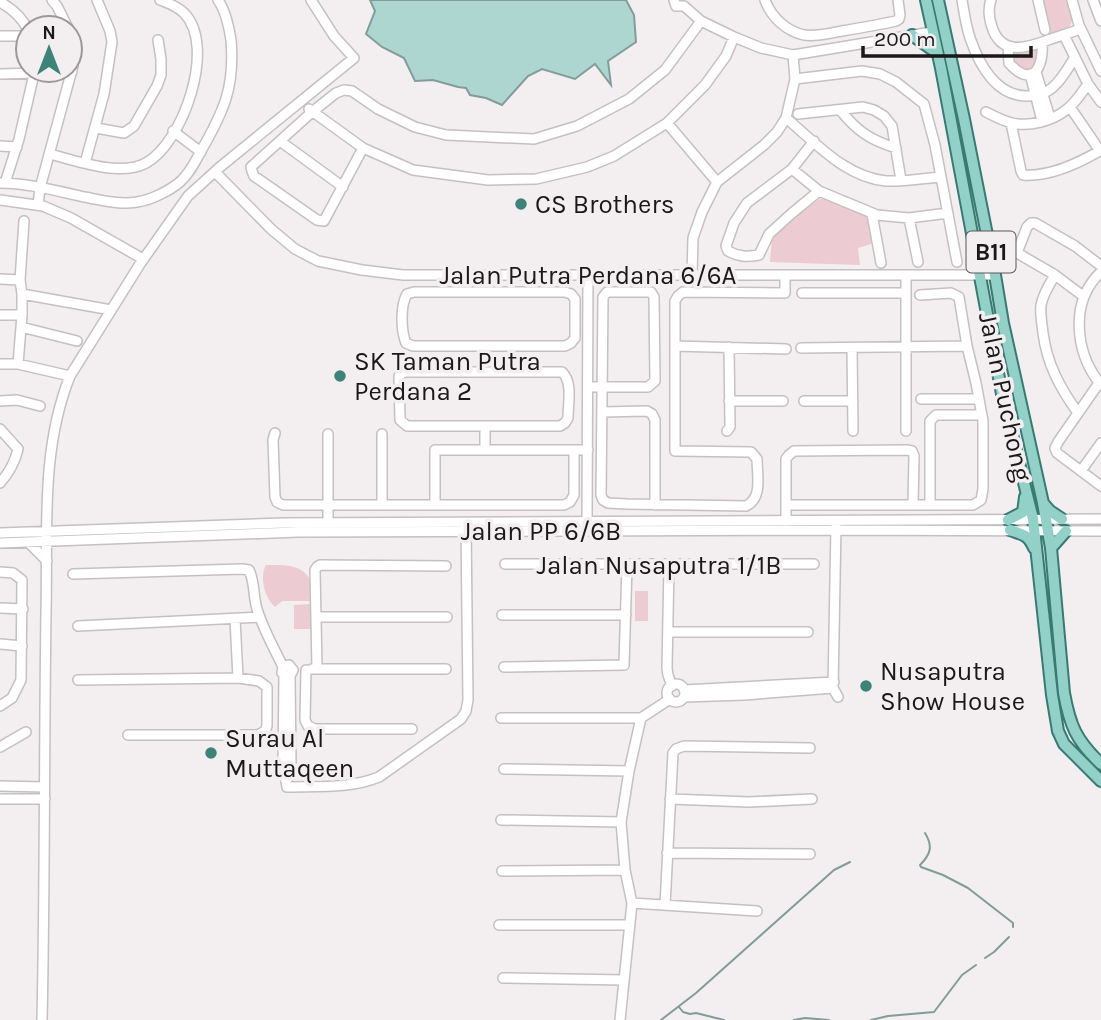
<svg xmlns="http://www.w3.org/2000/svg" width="1101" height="1020" font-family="Karla,sans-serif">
<rect width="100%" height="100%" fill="#f3eeef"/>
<!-- green -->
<path fill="#edcbd2" d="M1043 0H1066L1073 18 1070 26 1052 35Z
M1036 51 1038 53 1035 67C1023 72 1017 68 1011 57L1016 52Z
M820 199H827L868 216 870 223 871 244 858 248 860 265 770 262 772 237 781 227Z
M266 565C282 565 305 563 311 583 313 588 312 595 312 601H282L275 607C265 598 259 578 266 565Z
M635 591H648V621H635Z
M310 604 311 629H294V605Z"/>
<!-- water -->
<path fill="#aed6d0" stroke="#829d99" stroke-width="2" d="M370 0H626L634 15 636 42 608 61 611 85 595 64 575 79 542 69 528 76 502 105 486 98 470 95 466 88 458 87 433 80 415 81 404 58 382 47 366 34 375 11Z"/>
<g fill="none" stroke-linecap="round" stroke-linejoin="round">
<!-- stream -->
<path stroke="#829d99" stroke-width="2" d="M925 833C933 846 931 854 920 865L921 867 943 875 968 888 1013 923V927
M985 958 994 952 1009 937
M679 1007 683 1012 690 1014 696 1013 724 1020
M661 1020 696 993 834 870 850 862
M794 1020 805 1018 829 1020
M871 1020 888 1016 934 1012 962 975 976 965"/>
<!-- minor casing -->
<g stroke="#c5c0c1" stroke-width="12">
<path id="minor" d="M52 0 57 6 68 28
M674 0 676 6H684L701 21 734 37 761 48 793 55 932 32
M765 0C771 17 786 31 804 35 817 37 830 33 842 31 860 28 878 25 896 21L899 19 900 15 898 0
M962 0C964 12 966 26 970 38 979 64 996 96 1027 96 1036 96 1045 94 1052 88 1062 80 1068 68 1075 57
M991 0C988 8 989 18 992 27 1001 56 1027 48 1048 40 1059 36 1070 33 1080 29
M1038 0 1045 30
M1072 0 1079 25 1101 71
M1093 0 1101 21
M0 2C13 9 22 17 28 30
M1064 35 1088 84 1101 102
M0 36H28
M1008 46 1009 63C1032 89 1044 68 1042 43
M1036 72 1050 118
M0 74 72 72
M1030 74 1042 121
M795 79 862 71 880 74 896 82 924 104 935 145 957 262
M1070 107 1100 151
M309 109 363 148 413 170 488 180 536 179 587 167 614 156 667 123 705 85 726 56 734 37
M840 110C857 131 870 140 896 148
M986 112C994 116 1003 121 1012 123 1030 127 1052 121 1066 110 1075 104 1082 92 1088 84
M798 114 863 107 874 110 884 116 892 126 901 180
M786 118C816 143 845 177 886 181 904 182 924 178 941 177
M667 123 717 182
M1011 123 1021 171 1023 175C1050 177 1079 163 1101 150
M96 128 124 133 134 126 157 86 161 75V59L158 40
M173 131 201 152
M280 141 343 187
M814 141 792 169 747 203 734 223 726 246 728 251C739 257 747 257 759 255L769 234 791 214 819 191
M0 146 17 147
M363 148 324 221 317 220 254 176 252 171 251 167 312 112 336 93 344 90 352 91 378 109 415 127 446 135 534 139 577 126 629 99 665 70 701 21
M50 154C76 161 121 177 146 163 183 143 217 46 184 13 177 6 168 3 160 0
M85 163 104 94 112 42 110 31 97 0
M792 169 819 191 877 215 909 218 948 213
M215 172 271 229 295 249 318 261 362 270 403 275H995
M0 183C28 183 57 191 84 197 102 200 119 205 137 202 151 200 169 191 180 182 190 173 195 162 201 151 224 111 235 87 231 40 229 27 226 11 218 0
M5 183 19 139 34 74
M0 200 43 206 71 218 143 259
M38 205 40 188 73 66V56L70 35
M872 214 881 263
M909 218 918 262
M1101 272C1069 302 1075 353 1101 385
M692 275 693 238 702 212 717 182 764 145 777 132 786 118 795 79 793 55
M906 275V431
M1055 275C1049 285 1043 294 1041 305 1040 314 1042 324 1043 333 1047 364 1060 388 1078 413
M0 279 20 280
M414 292H565L571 294 575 299V338L571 343 565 346H413L406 343C401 331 400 306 407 294Z
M802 293H906
M22 294 111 310
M1083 296 1055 275 1019 254 1018 250 1027 227 1031 223H1035L1075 246 1101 266
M0 315H22
M21 327 77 341
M675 346 786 349
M801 348 967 346
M852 348 853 431
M0 364H18L70 376
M18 364 22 315V294L20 280 24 221
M404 372H562C573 382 568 404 568 418L565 423 560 426H407L400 420 399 376Z
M1099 383 1058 442 1055 448 1057 453 1101 486
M588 387H648L655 381 654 297 651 292H607L603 297 601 495 603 500 608 503 627 504 746 506C763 498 757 475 757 459L751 452 675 451V301L678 296 683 292 785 293V275
M921 399H979
M0 401 17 400 40 406
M729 401H783
M804 401H853
M602 412 647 411 652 414 655 420V505
M485 426V450
M0 429 18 449C15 462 9 473 0 483
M727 431 730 427 729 347
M275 433 273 440 275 497 277 502 283 505H564L570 502 574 495V450
M328 434V523
M382 434V504
M1081 471 1101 443
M435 504V450H588
M786 505H913L914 456 912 451 907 450 794 451 789 455 786 459V521
M913 505H973L981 500 983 489V421L976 383 967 346 959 297 951 293 920 295
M930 505V421L936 415H982
M587 522 588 274
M836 526 833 688 838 697
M0 533 284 523 1101 519
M28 542 47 561
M0 543 298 532 836 530 1101 531
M505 564H814
M669 565 667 668 668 675 672 686
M0 572 13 573 22 580 21 680 12 698 0 706
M73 574 242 569 249 570C255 582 253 596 257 609 263 629 274 648 283 667L282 673 287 676H290L293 670 289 665 283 667
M0 608 23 609
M502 615H626
M316 617H447
M235 619 238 678
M78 626 260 617
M668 632H808
M0 644 22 646
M504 667 624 665 627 565
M312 669H446
M317 669 315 570 317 567 320 565 446 566
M306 670 305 720 308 726 315 729H412
M284 675 283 764 287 787C318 786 349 789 379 777L461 719 466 711 468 700 466 527
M78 680 238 678 259 681 267 687V726L265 731 258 735H128
M667 693a9 9 0 1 1 18 0a9 9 0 1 1-18 0Z
M684 690 834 682
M684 697 744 695 833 688
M501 718H641
M0 747 26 732
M504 769 629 771
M287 779 290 775 291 764 290 676
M0 786 44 787
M0 799H45
M670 799 749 802 812 799
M501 820 621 822
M667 853 810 854
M502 871 625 870
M632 903 757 911
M665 905 673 753 676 749 684 746 810 748
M499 925H629
M503 978 624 980
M42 1020C45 884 44 748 46 612 48 533 40 451 70 376L140 264 188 196 220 167 354 58 334 36 311 0
M620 1020 632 903 625 870 621 822 629 771 641 718 670 699"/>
</g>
<!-- major casing -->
<g stroke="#397b73" stroke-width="14">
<path id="major" d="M926 0 941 68 1002 394 1033 519 1052 695 1058 731 1064 744 1101 781
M938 0 964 119 995 275 1003 323 1043 503 1051 548 1064 693C1070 726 1076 740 1101 764
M912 35 937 53
M1043 503 1050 511 1062 519
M1008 520 1023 512 1025 497
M1010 530C1023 535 1028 534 1034 548
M1051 548 1066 531"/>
</g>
<!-- minor -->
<use href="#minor" stroke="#fff" stroke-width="9"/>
<!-- major -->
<use href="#major" stroke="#92d0c8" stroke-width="10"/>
</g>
<!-- markers -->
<g fill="#3d837a" stroke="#f3eeef" stroke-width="2.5">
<circle cx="521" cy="204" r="7"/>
<circle cx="340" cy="376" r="7"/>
<circle cx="866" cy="686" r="7"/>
<circle cx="211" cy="753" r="7"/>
</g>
<g text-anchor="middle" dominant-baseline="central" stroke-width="7" stroke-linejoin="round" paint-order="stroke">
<!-- shield labels -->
<rect fill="#f3eeef" stroke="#5b5858" stroke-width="2" x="966.5" y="231.5" width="49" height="41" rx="5"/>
<g font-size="24" font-weight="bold" fill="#1a1818">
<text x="991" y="252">B11</text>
</g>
<!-- poi labels -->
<g font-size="26" fill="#1a1818" stroke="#f3eeef" text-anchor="start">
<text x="535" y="204">CS Brothers</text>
<text x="354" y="361">SK Taman Putra<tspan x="354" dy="30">Perdana 2</tspan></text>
<text x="880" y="671">Nusaputra<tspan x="880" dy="30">Show House</tspan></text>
<text x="225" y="738">Surau Al<tspan x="225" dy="30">Muttaqeen</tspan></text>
</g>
<!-- street labels -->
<g font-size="26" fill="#1a1818" stroke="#f3eeef">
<text x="588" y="275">Jalan Putra Perdana 6/6A</text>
<text transform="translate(1005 397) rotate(78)">Jalan Puchong</text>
<text x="541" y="531">Jalan PP 6/6B</text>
<text x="659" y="565">Jalan Nusaputra 1/1B</text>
</g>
</g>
<!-- north arrow -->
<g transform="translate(49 49)"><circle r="33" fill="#f3eeef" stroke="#9c9899" stroke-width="2"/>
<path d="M0-5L12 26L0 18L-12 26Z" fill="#3d837a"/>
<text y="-10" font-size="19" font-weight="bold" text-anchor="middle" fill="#1a1818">N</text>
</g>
<!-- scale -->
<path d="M863 46v10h168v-10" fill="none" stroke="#1a1818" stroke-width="3.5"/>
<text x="874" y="46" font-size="21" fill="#1a1818" stroke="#f3eeef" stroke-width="5" paint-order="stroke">200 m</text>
</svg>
